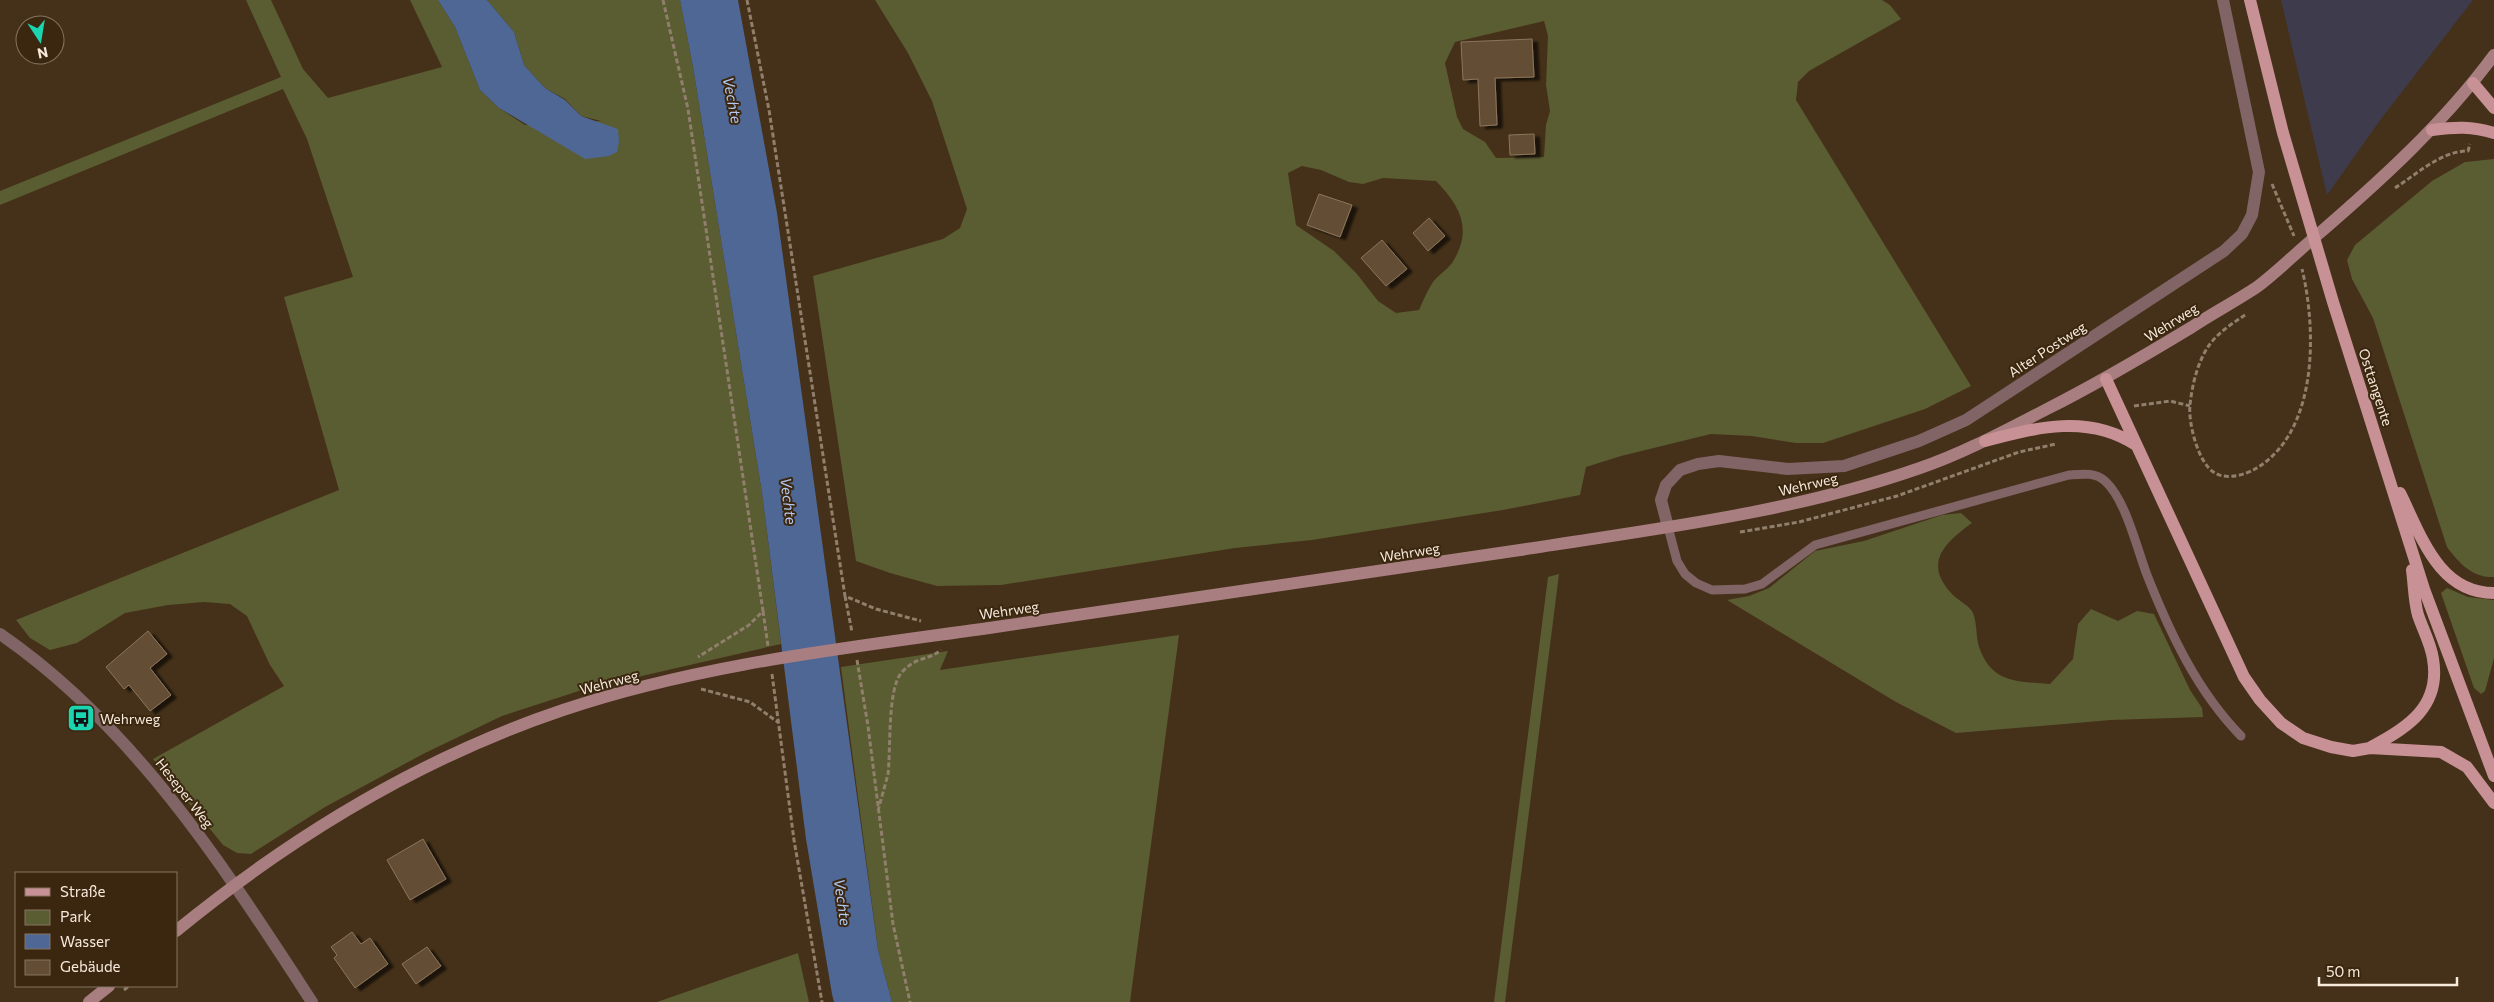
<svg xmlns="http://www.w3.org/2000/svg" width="2494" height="1002" font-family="Commissioner,sans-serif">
<defs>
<filter id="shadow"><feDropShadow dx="5.5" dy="3" stdDeviation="1" flood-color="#0009"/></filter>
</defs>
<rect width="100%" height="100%" fill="#453119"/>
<!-- commercial -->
<path fill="#3e3b4c" d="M2281 0H2473L2381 119 2327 195Z"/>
<!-- green -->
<path fill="#5a5c31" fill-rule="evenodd" d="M246 0H271L303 69 328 98 442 67 410 0H438L455 27 480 90 499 108 525 125 601 121 581 116 565 99 545 88 524 65 514 32 487 0H680L693 67 762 493 781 644 585 689 502 716 423 754 325 807 251 854 237 853 223 845 153 759 284 686 270 665 247 616 230 604 204 602 168 605 125 613 77 643 50 650 30 638 16 620 339 490 284 297 353 277 307 139 283 89 0 205V191L281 77Z
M875 0H1882L1890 5 1901 19 1809 71 1798 82 1796 100 1971 386 1925 409 1823 443H1796L1752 436 1711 434 1621 456 1586 467 1580 495 1503 510 1312 540 1235 548 1001 585 937 586 890 573 856 561 813 276 943 239 960 228 967 209 932 101 908 53ZM1544 21 1548 36 1546 85 1550 111 1546 125 1544 157 1496 158 1485 142 1463 129 1457 117 1445 63 1455 42ZM1302 166 1321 170 1349 182 1363 184 1383 178 1436 181C1461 207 1473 230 1452 263 1447 270 1438 275 1433 282 1427 291 1423 301 1419 310L1396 313 1378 301 1357 274 1334 251 1296 225 1288 173Z
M2494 159V577C2472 578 2459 563 2447 547L2373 318 2352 279 2347 260 2355 245 2432 181 2465 162Z
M1961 513 1972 523C1943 544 1923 564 1953 595 1959 601 1970 606 1973 613 1977 623 1976 637 1979 647 1992 684 2017 681 2050 684L2073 659 2078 624 2091 609 2118 621 2137 611 2154 614 2190 690 2202 708 2203 717 2111 720 1956 733 1896 702 1727 600 1749 596 1769 588 1815 551 1864 541 1942 515Z
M1559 574 1505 1002H1494L1548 577Z
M2447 588 2468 597 2494 600V658L2485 691 2481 694 2474 688 2441 593Z
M1179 635 1130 1002H892L878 950 841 667 948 651 940 670Z
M798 953 809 1002H657Z"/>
<!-- water -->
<path fill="#4f6795" d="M438 0H487L514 32 524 65 545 88 565 100 581 116 618 129 619 142 617 152 609 156 585 159 499 108 480 90 455 27Z
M680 0H738L740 11 777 213 878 950 892 1002H834L832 994 806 839 762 493 693 67Z"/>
<!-- building -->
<path fill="#634d35" stroke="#8c755b" filter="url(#shadow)" d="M1532 39 1534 77 1495 78 1497 125 1480 126 1478 79 1463 80 1461 42Z
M1534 134 1535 154 1510 155 1509 135Z
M1319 194 1352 205 1340 237 1307 225Z
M1429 218 1445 236 1428 251 1413 233Z
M1382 240 1407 269 1386 286 1361 258Z
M148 631 167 654 150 668 171 695 150 711 129 685 124 689 106 667Z
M423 839 446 879 410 900 387 860Z
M352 932 361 944 370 938 388 964 355 988 334 958 337 955 331 947Z
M427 947 441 966 416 984 402 964Z"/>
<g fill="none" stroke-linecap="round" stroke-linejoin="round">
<!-- path -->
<path stroke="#907f6c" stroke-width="3" stroke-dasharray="5 2.5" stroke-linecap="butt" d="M663 0 688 109 763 611 749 625 698 657
M747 0 769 110 845 596 876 609 921 621
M2272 184 2294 236
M2395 188C2417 174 2441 151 2468 151L2470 144
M2245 315C2233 323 2219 332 2210 344 2198 360 2192 385 2190 405 2188 422 2198 464 2215 473 2226 480 2245 475 2255 469 2318 433 2317 331 2302 269
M2134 406 2170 401 2190 406
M1740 532 1799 522 1897 496 2019 452 2056 444
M845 596 852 632
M763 611 768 646
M857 660 868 726 893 924 910 1002
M772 674 794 840 822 1002
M701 689 750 702 779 723
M878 811C881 799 885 786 888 774 891 750 887 688 902 672 917 656 927 661 941 650
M124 990 129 986"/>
<!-- lane -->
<path stroke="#806466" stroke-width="9" d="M1668 527 1677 561 1685 574 1696 583 1712 590 1745 589 1762 584 1815 545 2069 475C2082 474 2095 472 2105 481 2126 500 2137 549 2147 575 2170 633 2197 691 2241 736"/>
<!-- street -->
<path stroke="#806466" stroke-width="12" d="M1668 527 1661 500 1666 485 1680 470 1698 464 1719 461 1788 469 1844 466 1919 441 1966 420 2224 251 2242 234 2252 215 2259 172 2223 0
M0 634C135 727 224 867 312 1002"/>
<!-- secondary -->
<path stroke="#a97e80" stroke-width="12" d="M176 931C292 836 420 758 563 710 699 664 847 648 989 628 1166 603 1343 577 1520 550 1654 529 1791 513 1920 468 1964 453 2006 430 2047 409 2097 384 2144 356 2192 327 2213 313 2236 301 2257 287 2277 272 2296 253 2315 237 2380 181 2443 124 2494 55
M89 1002 109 986"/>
<!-- primary -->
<path stroke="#c89195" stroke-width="12" d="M2250 0 2283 133 2333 302 2424 589 2494 776
M2473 83 2494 108
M2432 130C2455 127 2472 126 2494 133
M2106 379 2244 677 2260 700 2281 723 2303 738 2331 747 2353 751 2370 748 2441 752 2467 767 2494 803
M1985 441C2037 427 2089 414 2136 445
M2400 493C2421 535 2438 593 2494 593
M2371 747C2408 728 2441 706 2433 659 2431 644 2423 630 2418 615 2414 601 2414 585 2412 570"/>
</g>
<!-- icons -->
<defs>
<g id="bus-square" transform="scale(1.4375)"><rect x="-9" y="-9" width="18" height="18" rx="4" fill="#1bd5b1" stroke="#3b270f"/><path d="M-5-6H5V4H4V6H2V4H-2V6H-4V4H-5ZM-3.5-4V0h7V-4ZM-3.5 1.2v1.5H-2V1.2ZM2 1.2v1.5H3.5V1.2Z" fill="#111"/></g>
</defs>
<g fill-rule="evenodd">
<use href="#bus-square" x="81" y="718"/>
</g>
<g text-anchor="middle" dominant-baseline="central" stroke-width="4" stroke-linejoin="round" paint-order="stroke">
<!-- street labels -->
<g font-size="14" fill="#f7eadc" stroke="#3b270f">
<text transform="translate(2171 322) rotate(-32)">Wehrweg</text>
<text transform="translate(2047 349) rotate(-33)">Alter Postweg</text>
<text transform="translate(2376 387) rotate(72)">Osttangente</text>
<text transform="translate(1808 484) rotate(-13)">Wehrweg</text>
<text transform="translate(1410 552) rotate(-9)">Wehrweg</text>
<text transform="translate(1009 610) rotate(-8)">Wehrweg</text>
<text transform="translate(609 682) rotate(-15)">Wehrweg</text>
<text transform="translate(185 793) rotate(52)">Heseper Weg</text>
</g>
<!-- poi labels -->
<g font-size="14" fill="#f7eadc" stroke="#3b270f" text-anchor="start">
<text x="100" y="718">Wehrweg</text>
</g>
<!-- water labels -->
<g font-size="15" font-style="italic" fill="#b1c8f3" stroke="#3b270f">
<text transform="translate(733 100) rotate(79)">Vechte</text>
<text transform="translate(789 501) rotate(83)">Vechte</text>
<text transform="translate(843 902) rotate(82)">Vechte</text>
</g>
</g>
<!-- legend -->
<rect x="15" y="872" width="162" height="115" fill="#3b270f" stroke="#867561"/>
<rect x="25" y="888" width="25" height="8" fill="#c89195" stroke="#867561"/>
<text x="60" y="897" font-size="15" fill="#f7eadc">Straße</text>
<rect x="25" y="910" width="25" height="15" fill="#5a5c31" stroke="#867561"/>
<text x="60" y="922" font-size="15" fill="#f7eadc">Park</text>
<rect x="25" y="934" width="25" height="15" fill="#4f6795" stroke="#867561"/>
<text x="60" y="947" font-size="15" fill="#f7eadc">Wasser</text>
<rect x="25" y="960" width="25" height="15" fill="#634d35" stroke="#867561"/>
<text x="60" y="972" font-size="15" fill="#f7eadc">Gebäude</text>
<!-- north arrow -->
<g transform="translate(40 40) rotate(168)"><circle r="24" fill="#3b270f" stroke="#867561"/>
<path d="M0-4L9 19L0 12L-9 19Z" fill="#1bd5b1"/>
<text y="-8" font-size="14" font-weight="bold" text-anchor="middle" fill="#f7eadc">N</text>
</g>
<!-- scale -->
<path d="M2319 977v8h138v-8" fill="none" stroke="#f7eadc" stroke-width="2.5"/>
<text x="2326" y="977" font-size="15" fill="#f7eadc" stroke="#3b270f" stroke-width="4" paint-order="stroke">50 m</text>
</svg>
